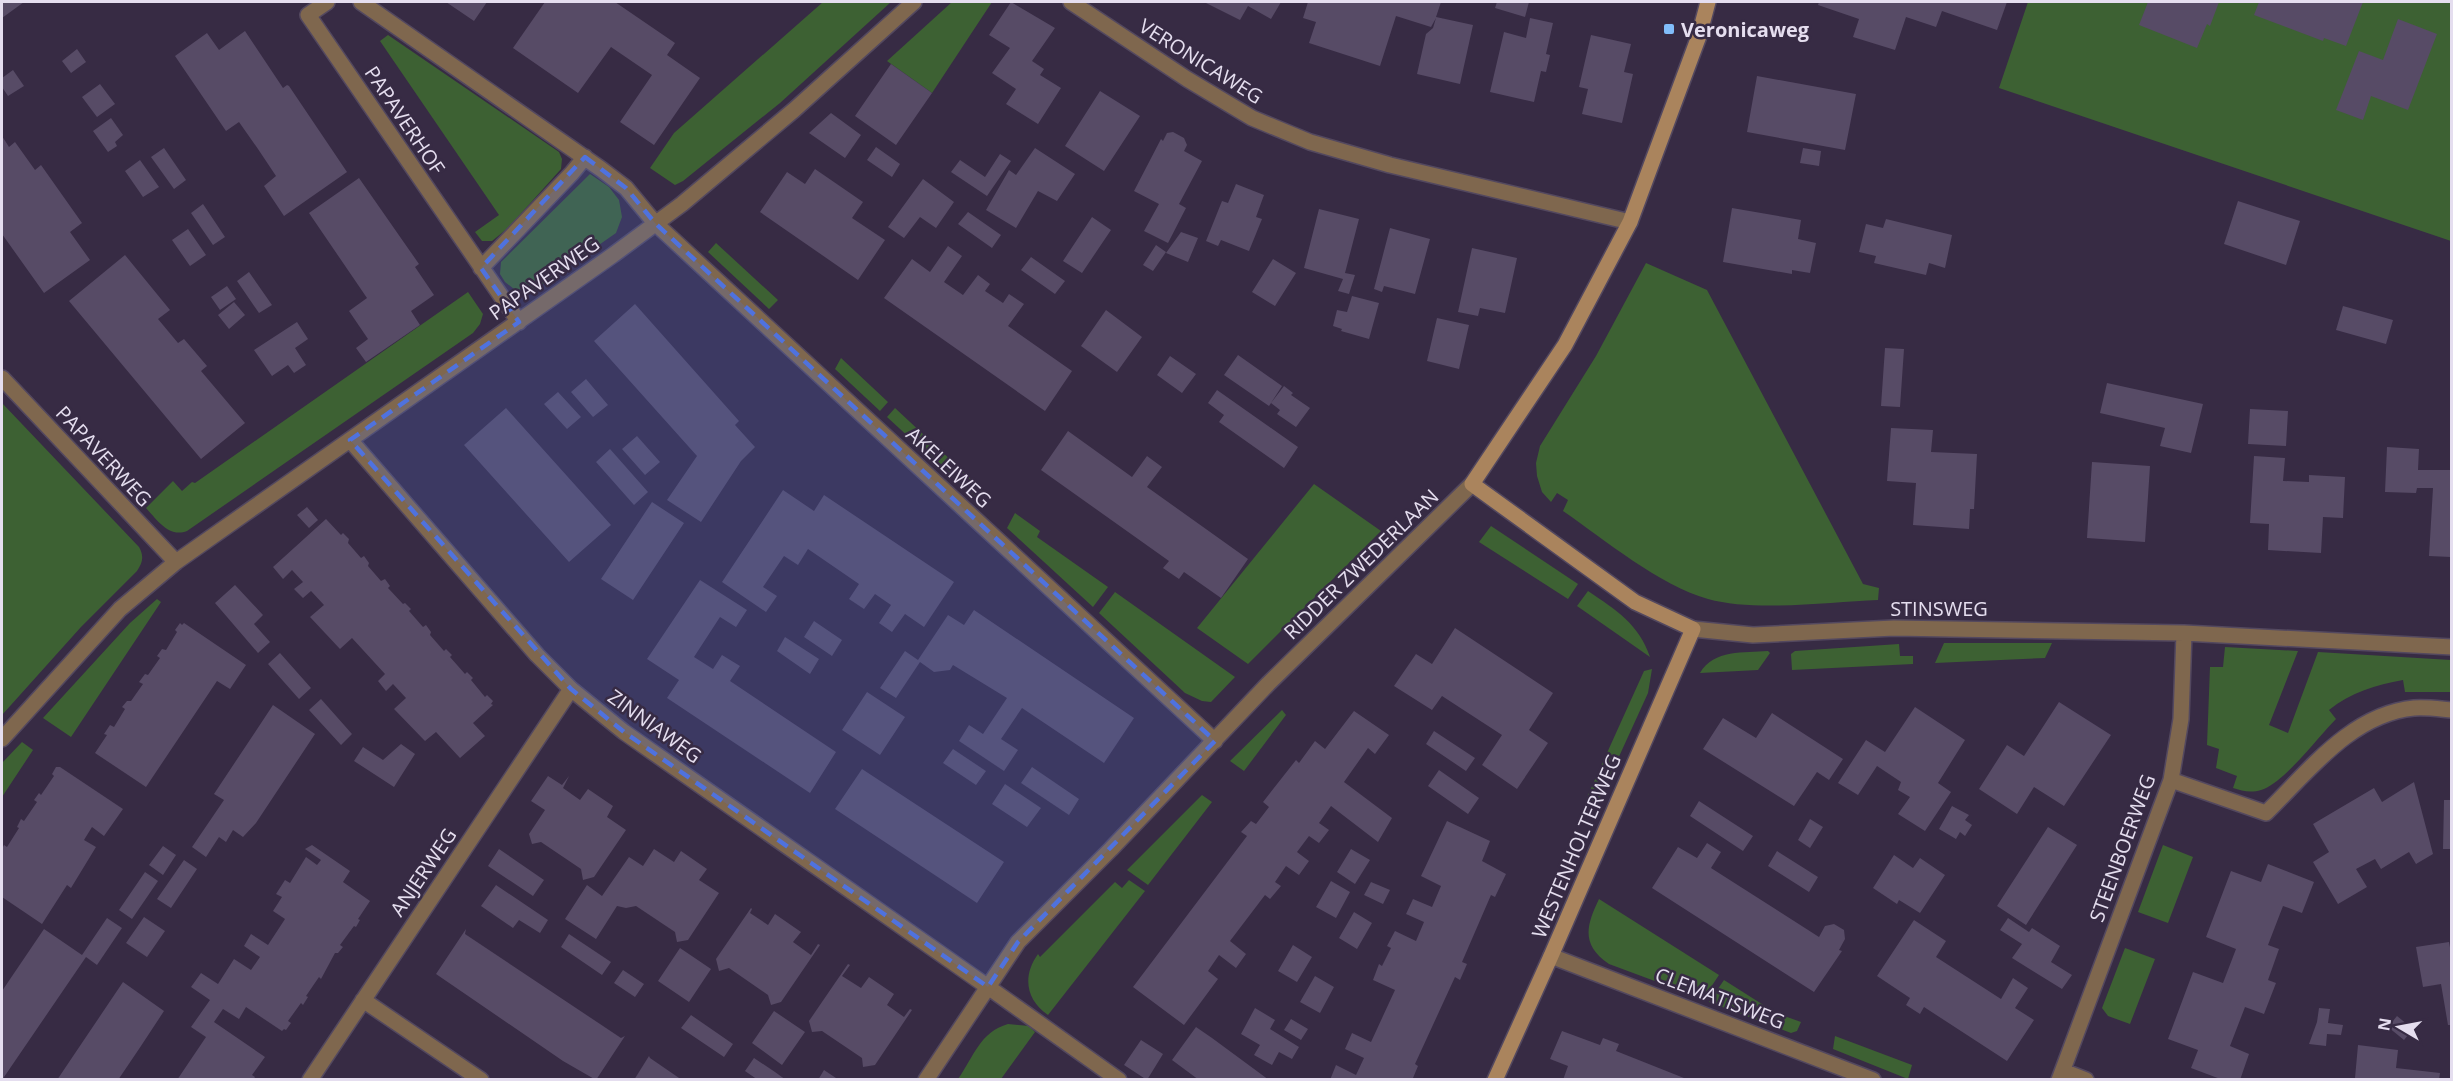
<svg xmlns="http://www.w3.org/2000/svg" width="2453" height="1081" font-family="'Open Sans',sans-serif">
<rect width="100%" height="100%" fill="#372b44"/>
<!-- green -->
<path fill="#3d6133" d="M823 2H891L780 103 683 181 675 185 650 168 674 133Z
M952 2H992L932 93 887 61Z
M2028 2H2451V241L1999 88Z
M388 35 559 152 562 159 561 169 508 228 492 241H482L475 232 499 215 380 41Z
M590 174 609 187 619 200 622 217 616 233 533 291 514 289 505 282 500 274 501 262Z
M716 243 778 300 769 309 708 252Z
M1646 263 1707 290 1863 584 1879 588 1878 600C1830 602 1754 612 1708 599 1659 585 1605 540 1563 511L1568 500 1557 493 1551 502 1542 492 1537 476 1536 463 1540 446 1596 356Z
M468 292 483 314 480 324 473 333 187 531C169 538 157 520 146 508L173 481 182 491 192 482 195 483Z
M841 358 888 402 880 411 835 369Z
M2 403 139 547C144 556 143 562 137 571L81 627 2 715Z
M895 408 984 491 979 499H976L887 417Z
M1314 484 1381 531 1248 664 1197 628Z
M1015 513 1040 531 1037 537 1108 587 1093 607 1007 528Z
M1491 526 1578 584 1568 599 1479 542Z
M1588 591C1616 610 1639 624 1650 657L1577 606Z
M1115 592 1235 677 1211 702 1202 701 1185 693 1099 613Z
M157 599 161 602 71 737 43 718 130 623Z
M1944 643H2052L2045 658 1935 663Z
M1899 644 1900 656H1913V664L1792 670 1791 654 1795 651Z
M2225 647 2298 651 2269 725 2288 733 2318 652 2451 660V692H2405L2403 680C2376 685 2351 692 2329 710L2336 719C2318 737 2283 784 2261 790 2251 793 2242 791 2233 788L2237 776 2216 768 2219 749 2207 745 2210 667H2223Z
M1768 651 1770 653 1758 670 1700 673C1714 649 1744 653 1768 651Z
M1652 669 1648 693 1596 807H1593L1585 803 1588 795 1644 671Z
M1282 710 1286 715 1244 771 1230 761Z
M22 742 33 750 2 797V763Z
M1202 795 1212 802 1148 885 1127 870Z
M2163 845 2193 857 2168 923 2138 912Z
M1129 880 1145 891 1048 1015C1026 1000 1022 976 1038 954L1040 957 1115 882 1122 888Z
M1599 899 1719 975 1703 999 1609 964C1581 945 1586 926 1599 899Z
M2125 948 2155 959 2130 1024 2108 1016 2102 1008Z
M1724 980 1776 1013 1801 1022 1797 1031 1791 1033 1709 1002Z
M1008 1024 1029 1026 1035 1032 1001 1079H958C974 1056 980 1032 1008 1024Z
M1835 1036 1912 1065 1908 1079 1833 1049Z"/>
<!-- building -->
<path fill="#574b66" d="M2 2H24L2 18Z
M446 2H487L474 21Z
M545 2H615L675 43 667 55 700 78 654 145 620 122 652 75 611 47 578 93 513 48Z
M1011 2 1055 28 1032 61 1044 69 1040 75 1061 88 1038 124 1006 104 1016 89 992 73 1010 48 989 35Z
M1204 2H1281L1271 19 1248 6 1240 20Z
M1308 2H1441L1436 17 1473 25 1460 84 1417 74 1426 34 1433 28 1436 18 1431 27 1396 16 1380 66 1309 43 1316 22 1303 18Z
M1497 2H1529L1525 17 1495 8Z
M1819 2H2007L1997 30 1942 11 1936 27 1906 17 1895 50 1853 37 1859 19 1818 5Z
M2148 2H2219L2210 26 2207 24 2197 48 2139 25Z
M2259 2H2363L2346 46 2324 38 2323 41 2254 15Z
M1530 18 1553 23 1546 54 1550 55 1546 72 1541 71 1534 102 1490 92 1504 32 1526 38Z
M2398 19 2437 34 2408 110 2371 96 2363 120 2336 110 2359 51 2383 60Z
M245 31 283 88 287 85 289 86 347 172 284 216 264 186 276 176 258 149 239 122 226 131 175 56 207 33 219 50Z
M1591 35 1631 44 1624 72 1633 74 1622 123 1582 114 1588 89 1579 87Z
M77 49 86 62 71 73 62 61Z
M891 64 932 93 896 145 855 116Z
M13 70 24 86 8 96 2 87V78Z
M1757 76 1856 94 1845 150 1747 132Z
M100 84 115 104 97 117 82 97Z
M1100 91 1140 116 1104 171 1065 146Z
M831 113 861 135 845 158 809 133Z
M111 118 123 135 115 142 117 146 108 152 93 131Z
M1173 132 1184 138 1187 145 1184 151 1202 161 1179 204 1186 208 1168 243 1144 231 1159 204 1134 191 1161 139 1163 141 1167 133Z
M2 136 9 147 15 142 35 170 41 165 82 223 70 232 90 260 44 293 2 234Z
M876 147 900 164 892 177 867 160Z
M164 148 186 180 174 189 151 157Z
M1035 148 1075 174 1057 201 1038 191 1016 228 986 210 1009 170 1016 175Z
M1803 148 1821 151 1819 166 1800 163Z
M1000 154 1011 161 987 196 951 172 960 160 985 177Z
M140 160 159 187 143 197 125 171Z
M815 169 863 202 852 218 885 240 858 280 760 212 787 172 805 184Z
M359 178 419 264 415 267 434 295 411 311 420 325 366 362 356 348 368 339 349 311 367 298 309 213Z
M923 179 954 202 936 228 920 217 904 238 888 227Z
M1236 184 1264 195 1256 217 1262 219 1249 251 1221 240 1218 246 1206 241 1222 201 1228 203Z
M2238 201 2300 221 2286 265 2224 244Z
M203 204 225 237 213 245 191 213Z
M1732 208 1801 220 1798 239 1816 243 1810 273 1792 270V274L1723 262Z
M1319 209 1359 219 1345 273 1355 275 1349 294 1338 291 1343 279 1304 268Z
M968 212 1001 235 992 248 958 224Z
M1092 217 1111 230 1082 273 1063 261Z
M1886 219 1952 235 1945 268 1929 263 1926 275 1874 263 1876 256 1859 252 1866 224 1883 228Z
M1390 228 1430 239 1415 294 1384 286 1382 292 1374 289Z
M188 229 206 255 190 266 172 240Z
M1181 232 1198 238 1188 262 1166 253Z
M1156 245 1166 252 1153 271 1143 265Z
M948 246 962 256 944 282 963 295 978 275 990 284 985 291 1003 303 1009 294 1024 304 1008 326 1072 371 1045 411 884 298 912 259 930 272Z
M1472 248 1517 258 1505 313 1480 308 1478 316 1458 312Z
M125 255 170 310 158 319 178 343 184 339 207 366 201 371 245 423 201 459 69 301Z
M1031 257 1065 281 1055 294 1021 270Z
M1273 259 1296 273 1275 306 1252 292Z
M249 272 272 305 259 313 237 281Z
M227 286 236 299 220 310 211 297Z
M1352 296 1379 303 1369 339 1341 331 1342 329 1333 326 1337 310 1347 312Z
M234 302 245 315 229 329 218 315Z
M635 304 739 421 735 425 755 447 741 461 701 522 667 500 697 456 594 341Z
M2343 306 2393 320 2386 344 2336 330Z
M1106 310 1142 337 1117 372 1081 346Z
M1437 318 1469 325 1459 369 1427 361Z
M297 322 308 339 295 348 306 365 294 373 288 365 272 376 254 350Z
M1885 348 1904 349 1900 407 1881 406Z
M1238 355 1282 386 1269 406 1224 375Z
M1170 356 1196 374 1182 393 1157 375Z
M586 379 608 405 593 417 571 392Z
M2107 383 2203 404 2191 453 2160 446 2165 428 2100 413Z
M1284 386 1293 393 1291 395 1310 408 1296 427 1277 414 1280 410 1271 403Z
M1217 390 1298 447 1284 468 1219 422 1224 415 1208 403Z
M558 392 581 417 567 429 544 404Z
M506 408 611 525 569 562 464 445Z
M2250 409 2288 411 2286 446 2248 444Z
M1891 428 1933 430 1931 452 1977 454 1974 509H1970L1969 529 1913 525 1916 483 1887 481Z
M1068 431 1132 477 1147 456 1162 467 1147 487 1248 559 1221 598 1184 572 1179 579 1163 568 1169 561 1041 470Z
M637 436 660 462 645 475 622 449Z
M2387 447 2419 449 2418 470H2451V557L2429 556 2433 488H2417L2416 493 2385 492Z
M610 449 648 492 634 505 596 462Z
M2254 456 2285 458 2283 481 2309 482V475L2345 477 2343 518 2323 517 2321 553 2268 550 2269 524 2250 523Z
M2092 462 2150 466 2145 542 2087 538Z
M783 490 814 511 824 495 954 582 924 627 905 614 892 632 879 623 891 605 875 594 864 609 849 599 859 584 808 549 798 565 784 556 763 587 777 596 766 612 722 582Z
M652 502 684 523 633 600 601 579Z
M307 507 318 520 309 528 297 515Z
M326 519 341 535 343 533 349 539 348 543 361 558 364 556 369 563 368 566 381 581 385 579 390 586 388 588 403 604 405 603 411 609 409 611 423 627 426 625 431 632 430 635 444 651 446 649 452 655 450 657 465 674 467 672 473 678 471 680 485 697 487 695 493 701 491 704 493 705 473 723 485 736 460 758 436 732 425 741 394 709 406 698 393 684 386 691 378 681 385 674 352 638 340 649 310 617 324 605 311 591 303 598 294 589 303 582 292 570 283 579 273 567Z
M700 580 747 610 736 627 720 617 694 657 713 669 722 655 740 666 730 681 836 752 810 793 667 698 679 680 647 659Z
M235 585 263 615 254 624 270 642 258 653 215 603Z
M974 610 1134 718 1104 763 1022 708 1001 739 1018 750 1004 771 959 741 969 725 983 734 1007 698 953 665 950 670 934 672 920 662 896 698 880 688 905 651 918 660 948 615 964 625Z
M814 621 842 640 832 656 804 637Z
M180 623 182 625 184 623 246 665 230 689 217 681 146 787 95 753 107 735 104 734 110 725 114 727 125 709 122 707 127 701H131L143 684 139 682 145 674 148 675 160 658 157 656 162 649 166 650 177 632 175 630Z
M1455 628 1553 693 1529 730 1548 743 1517 789 1482 765 1502 735 1442 696 1432 710 1394 686 1416 654 1432 664Z
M785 637 819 659 810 674 777 651Z
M280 653 311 688 299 699 268 664Z
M867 692 905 717 880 755 842 730Z
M321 699 352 734 341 745 309 710Z
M2059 702 2111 735 2064 806 2034 787 2017 814 1979 789 2007 745 2024 756Z
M273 705 315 734 256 823 243 837 233 830 226 842 219 837 206 857 192 847 224 800 214 794Z
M1915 707 1965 740 1938 783 1951 792 1925 831 1898 814 1910 797 1898 790 1901 782 1877 766 1858 795 1838 783 1866 740 1885 752Z
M1354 711 1389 735 1375 754 1368 748 1344 782 1392 818 1378 842 1331 806 1319 823 1329 830 1319 843 1309 836 1297 852 1309 861 1299 875 1286 866 1275 882 1281 886 1270 899 1265 895 1230 941 1246 954 1236 968 1219 955 1208 971 1218 979 1184 1025 1133 987 1247 836 1241 832 1251 821 1256 824 1269 807 1263 802 1296 760 1299 763 1315 741 1325 749Z
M1772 713 1843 759 1829 780 1817 772 1794 806 1703 749 1723 718 1756 738Z
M1434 731 1475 758 1466 771 1426 744Z
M401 744 415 754 394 787 354 761 363 747 383 760Z
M953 749 986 771 976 785 943 763Z
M56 767H60L123 809 104 836 92 827 84 840 96 847 71 888 67 885 42 924 2 897V849L4 845 7 847 19 828 17 827 21 819 24 821 37 802 34 800 39 793 41 795 54 776 52 774Z
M1032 767 1079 799 1069 815 1021 783Z
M862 769 1004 862 977 903 835 809Z
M1439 770 1479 798 1468 814 1428 786Z
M548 776 562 785 569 776 563 788 580 800 588 789 613 806 607 817 626 830 594 877 583 880 581 869 541 842 532 844 529 834 545 810 531 801Z
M2414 782 2433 854 2416 864 2409 852 2381 869 2375 859 2356 869 2367 887 2338 904 2313 862 2329 852 2313 824 2374 788 2382 802Z
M1005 784 1041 808 1027 827 992 804Z
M2444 800H2451V849H2443Z
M1699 801 1753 836 1743 851 1690 816Z
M1952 806 1969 815 1965 820 1972 825 1965 836 1960 832 1956 839 1939 829Z
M1810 819 1823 827 1810 848 1798 840Z
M1447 821 1490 841 1482 861 1506 874 1495 897 1491 895 1462 962 1467 964 1460 980 1455 977 1415 1064 1418 1066 1413 1078 1416 1080H1330L1336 1065 1356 1075 1364 1058 1345 1049 1352 1033 1371 1042 1395 990 1373 980 1379 964 1382 966 1391 948 1387 946 1395 931 1416 941 1424 922 1406 914 1413 899 1432 907 1441 886 1421 876Z
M2048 827 2077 845 2026 925 1997 906Z
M1707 843 1721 852 1711 868 1819 937 1825 926 1834 924 1844 930 1845 939 1839 950 1842 951 1814 992 1652 888 1678 847 1697 858Z
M312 845 350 871 343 882 370 901 358 919 360 920 356 927 354 926 340 945 343 947 338 953H335L321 979 319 977 306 996 308 997 303 1005 301 1003 288 1021 291 1023 286 1030 284 1029 282 1031 246 1007 239 1019 223 1009 214 1022 265 1057 252 1075 255 1077 253 1080H177L206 1037 191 1027 210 1000 191 987 201 973 218 984 234 959 251 970 260 957 244 946 251 934 268 945 285 919 273 911 282 897 276 894 285 880 290 883 306 857 317 865 321 860 305 849Z
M163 846 176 855 163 875 149 865Z
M499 849 544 880 533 896 488 866Z
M654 849 674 862 681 851 707 869 699 880 719 893 688 940 677 942 675 932 636 906 626 908 617 906 596 939 565 919 587 885 602 896 629 857 643 866Z
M1351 849 1370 860 1355 884 1337 872Z
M1777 851 1818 877 1809 892 1768 866Z
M1894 855 1913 868 1920 858 1945 875 1920 913 1899 900 1897 904 1873 888Z
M184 860 197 869 171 908 157 899Z
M2268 864 2314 882 2302 913 2283 906 2268 945 2279 949 2268 980 2276 983 2264 1014 2245 1007 2230 1046 2249 1054 2240 1080H2223L2191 1068 2198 1050 2168 1039 2193 972 2223 983 2236 949 2206 937 2231 871 2261 882Z
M145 872 158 881 132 919 119 910Z
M1331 881 1350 892 1336 918 1316 907Z
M1371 882 1390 890 1383 904 1364 895Z
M496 885 548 920 540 933 519 920 513 928 481 906Z
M751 908 752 909 750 913 768 925 775 914 801 932 793 942 811 955 818 944 820 945 781 1002 771 1005 768 995 729 968 719 971 716 959Z
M1354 912 1372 923 1357 949 1339 938Z
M144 917 165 931 147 957 126 943Z
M107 918 122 928 97 965 86 957 2 1080V991L44 929 82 955Z
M2008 918 2029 932 2032 928 2060 946 2051 962 2072 975 2062 989 2012 958 2022 944 2000 930Z
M1914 920 1946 941 1936 957 2001 999 2013 978 2028 988 2015 1008 2034 1020 2007 1061 1924 1007 1920 1014 1906 1005 1910 998 1877 976Z
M466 929 465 934 621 1038 625 1036 596 1080 563 1061 436 974Z
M569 934 611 962 602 975 561 947Z
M2449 942 2451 953V1025H2448L2441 984 2423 987 2416 947Z
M1293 945 1312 957 1297 982 1278 971Z
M680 948 711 969 689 1002 658 981Z
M848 964 850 965 842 976 861 988 869 977 894 994 887 1005 904 1017 910 1009 912 1010 875 1065 863 1067 862 1058 822 1031 812 1032 809 1021Z
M623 970 644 984 635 997 614 983Z
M1315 976 1334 987 1320 1013 1300 1002Z
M123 982 164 1011 141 1046 118 1080H57Z
M1255 1008 1275 1020 1270 1029 1299 1047 1292 1059 1279 1052 1272 1065 1254 1055 1260 1045 1241 1034Z
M2319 1008 2330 1009 2328 1023 2343 1025 2341 1035 2327 1034 2326 1046 2309 1044 2317 1022Z
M774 1011 805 1032 782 1065 752 1043Z
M691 1015 733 1044 724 1057 681 1028Z
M2397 1016 2413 1029 2404 1040 2388 1027Z
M1291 1019 1308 1029 1301 1040 1284 1030Z
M1196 1027 1212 1038 1269 1080H1199L1172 1060Z
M1562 1031 1600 1045 1603 1038 1619 1044 1616 1051 1689 1080H1563L1568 1066 1550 1059Z
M1141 1040 1163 1054 1147 1080 1124 1065Z
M2358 1045 2398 1050 2396 1068 2440 1073 2439 1080 2355 1078Z
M649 1056 650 1058 682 1080H634Z
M754 1058 775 1072 786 1080H758L745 1071Z
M824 1070 839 1080H818Z"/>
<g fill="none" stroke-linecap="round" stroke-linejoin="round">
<!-- lane casing -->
<g stroke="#53485f" stroke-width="18">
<path id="lane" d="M988 987 1119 1080"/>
</g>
<!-- street casing -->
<g stroke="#53485f" stroke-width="18">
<path id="street" d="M327 2 308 15 519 322
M361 2 601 169 626 188 655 223 1215 741
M1071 2 1187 79 1252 118 1310 142 1390 165 1630 222
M481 268 572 173 585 157
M2 378 176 562
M350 440 537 655 571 689 624 732 988 987
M1693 629 1753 635 1894 628 2184 633 2452 647
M2 739 120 609 176 562 613 255 682 204 794 110 914 2
M2171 780 2266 813C2308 772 2351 714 2414 708 2426 707 2440 709 2452 710
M1551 956 1873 1080
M363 1000 481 1080
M2063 1071 2086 1080
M310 1080 571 689
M926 1080 1018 942 1111 849 1268 684 1472 484
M2059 1080 2171 780 2181 719 2184 633"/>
</g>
<!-- secondary casing -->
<g stroke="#53485f" stroke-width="18">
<path id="secondary" d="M1495 1080 1551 956 1693 629 1635 602 1472 484 1565 345 1630 222 1699 36 1708 2"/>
</g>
<!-- lane -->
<use href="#lane" stroke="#7f674e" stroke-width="15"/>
<!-- street -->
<use href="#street" stroke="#7f674e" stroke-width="15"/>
<!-- secondary -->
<use href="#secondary" stroke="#aa845d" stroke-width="15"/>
</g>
<!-- marked area -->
<path fill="#4f72de" fill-opacity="0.2" stroke="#4f72de" stroke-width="4.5" stroke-dasharray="12 8" stroke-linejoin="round" d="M585 157 626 188 655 223 1215 741 1018 942 988 987 624 732 571 689 350 440 519 322 481 268Z"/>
<!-- markers -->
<rect fill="#81bdfa" stroke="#372b44" stroke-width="2" x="1663" y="23" width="12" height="12" rx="3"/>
<g text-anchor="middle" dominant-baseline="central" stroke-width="5" stroke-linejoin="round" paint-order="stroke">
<!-- poi labels -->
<g font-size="20" font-weight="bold" fill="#e5deef" stroke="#372b44" text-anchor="start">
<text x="1681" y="29">Veronicaweg</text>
</g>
<!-- street labels -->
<g font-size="20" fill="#e5deef" stroke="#372b44">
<text transform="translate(1201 61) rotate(32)">VERONICAWEG</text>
<text transform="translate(405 120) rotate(56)">PAPAVERHOF</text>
<text transform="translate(544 278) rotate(-35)">PAPAVERWEG</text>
<text transform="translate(104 456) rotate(47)">PAPAVERWEG</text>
<text transform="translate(949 467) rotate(43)">AKELEIWEG</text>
<text transform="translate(1361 564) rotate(-44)">RIDDER ZWEDERLAAN</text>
<text x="1939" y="608">STINSWEG</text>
<text transform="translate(655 726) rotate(36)">ZINNIAWEG</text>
<text transform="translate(1576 846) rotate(-67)">WESTENHOLTERWEG</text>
<text transform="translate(2122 848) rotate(-70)">STEENBOERWEG</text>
<text transform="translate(423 872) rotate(-56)">ANJERWEG</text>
<text transform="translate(1720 998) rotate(21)">CLEMATISWEG</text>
</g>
</g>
<!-- border -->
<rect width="2453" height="1081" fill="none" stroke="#e5deef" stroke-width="6"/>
<!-- north arrow -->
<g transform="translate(2399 1027) rotate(280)" stroke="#372b44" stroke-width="4.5" paint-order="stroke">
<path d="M0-4.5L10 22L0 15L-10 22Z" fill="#e5deef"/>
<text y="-9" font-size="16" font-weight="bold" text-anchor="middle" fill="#e5deef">N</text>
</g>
</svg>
